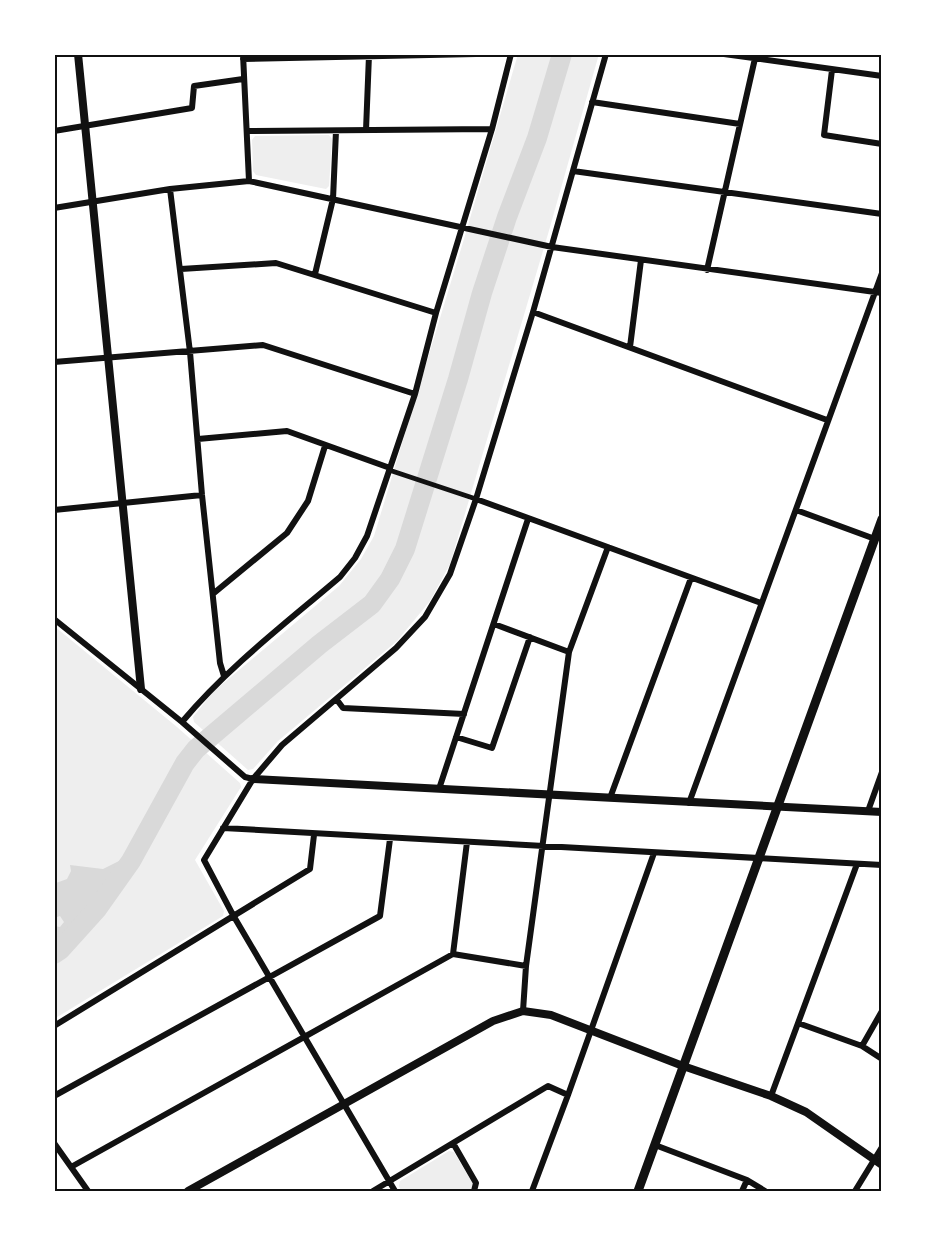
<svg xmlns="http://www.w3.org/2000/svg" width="936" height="1245" font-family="Poppins,sans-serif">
<rect width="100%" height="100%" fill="#fff"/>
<!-- green -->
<path fill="#eee" d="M518 54H599L548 234 450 564 430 601 397 641 278 741 253 769 248 770 194 722 193 717 213 692 339 586 361 559 374 536 464 239Z
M329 135 332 139 329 186 326 189 256 175 253 171 252 140 255 136Z
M54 626 177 727 240 783 241 787 195 860 224 911 223 916 54 1019Z
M449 1151 454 1152 473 1184 471 1191H401L399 1186 400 1181Z"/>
<!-- water -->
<path fill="#d9d9d9" d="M123 859C112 885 76 927 54 946V926L60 927 64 922 60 916 54 918V889L56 883 67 879 71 871 70 865 103 869Z"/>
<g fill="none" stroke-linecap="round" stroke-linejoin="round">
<!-- river -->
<path stroke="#d9d9d9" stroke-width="20" d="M54 954 60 950 97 909 131 861 185 763 196 749 320 644 372 604 390 579 405 549 458 379 482 293 507 217 537 138 562 54"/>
<!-- pedestrian -->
<path stroke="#111" stroke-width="5" d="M389 470 476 499"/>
<!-- minor -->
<path stroke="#111" stroke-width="6" d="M243 54 249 181
M724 54 882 76
M243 59 476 54
M832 70 824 135 882 144
M592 102 740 124
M366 130 369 55
M54 131 192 108 194 86 243 79
M247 131 492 129
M573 171 882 214
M170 189 190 352 202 495 220 663 224 676
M54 208 170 189 249 181 552 247 882 293
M181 269 276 263 436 313
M707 270 756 54
M315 274 333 199 336 131
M533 312 827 420
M630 347 641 260
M54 362 263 345 415 394
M198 439 287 431 390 468
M476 499 761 603
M54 510 202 495
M796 510 875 539
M214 593 287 533 308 501 325 446
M54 619 182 722 245 777 253 779
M494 624 569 652
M337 700 343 708 464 714
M182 722C228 667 286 623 340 577L355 558 367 536 415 394 436 313 492 129 511 54
M456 737 492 748 530 637
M439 789 528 519
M610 798 691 578
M689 803 882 273
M868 811 882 772
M223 828 882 865
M453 954 526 966
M523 1011 526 966 569 652 608 547
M798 1023 862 1046 882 1059
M54 1026 310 869 314 835
M862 1046 882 1011
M54 1096 380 916 390 839
M771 1096 857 864
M54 1143 88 1191
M453 1143 476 1183 474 1191
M655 1145 747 1180 765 1191
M71 1167 453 954 467 842
M373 1191 548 1086 568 1095
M395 1191 233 915 204 860 253 779 282 745 396 648 425 617 450 574 476 499 533 312 606 54
M532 1191 568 1095 654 853
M742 1191 747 1180
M855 1191 882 1147"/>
<!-- tertiary -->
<path stroke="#111" stroke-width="8" d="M78 54 141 689
M253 779 882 812
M188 1191 493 1021 523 1011 551 1015 683 1066 771 1096 806 1112 882 1165"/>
<!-- secondary -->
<path stroke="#111" stroke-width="9" d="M638 1191 882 519"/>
</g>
<!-- border -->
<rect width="936" height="1245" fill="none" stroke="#ffffff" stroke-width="111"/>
<rect x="56" y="56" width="824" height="1134" fill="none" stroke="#111" stroke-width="2"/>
</svg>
